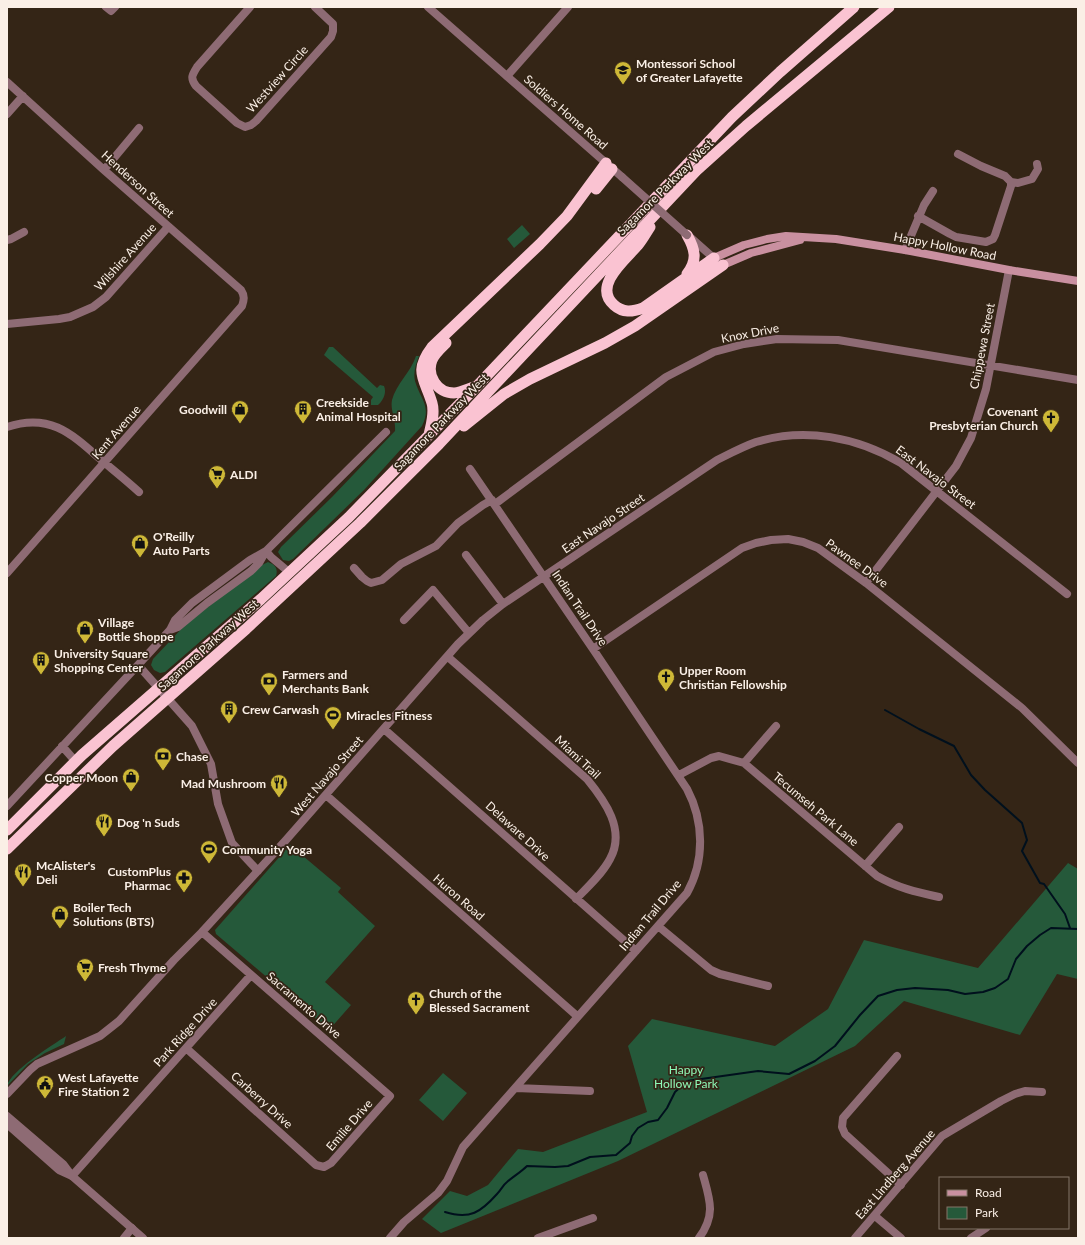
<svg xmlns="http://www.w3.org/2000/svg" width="1085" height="1245" font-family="Lato,sans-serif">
<rect width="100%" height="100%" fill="#342516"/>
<!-- green -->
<path fill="#25593a" d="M522 225 530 234 514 248 507 239Z
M329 347H333L377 388 380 385 384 386C387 393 383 401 378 405H371V400L373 397 324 355Z
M416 356H419C416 364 413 372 415 381 420 399 432 406 422 426L364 490 293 559 289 561 283 560 278 552 281 547 332 497 395 431C396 420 390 410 392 400 396 384 411 372 416 356Z
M268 562C276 565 278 569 276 576L165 672 160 673 154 670 151 665 153 659 186 624 262 565Z
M290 845 341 888 338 892 375 926 325 982 351 1005 329 1030 216 934 215 930Z
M1068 863 1078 869V979L1057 974 1020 1035 904 1001 855 1046 618 1161 441 1233 422 1219 450 1191 467 1196 488 1185 518 1149 543 1152 647 1112 628 1046 652 1019 775 1046 828 1009 864 940 978 968Z
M66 1036 64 1044 45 1053 28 1064 7 1086C10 1071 53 1045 66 1036Z
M443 1073 467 1093 443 1121 419 1100Z"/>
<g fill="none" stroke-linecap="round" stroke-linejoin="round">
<!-- stream -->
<path stroke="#00101d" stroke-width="2" d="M885 710 919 729 954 746 971 775 985 790 1022 823 1027 840 1022 851 1040 883 1044 884 1065 914 1070 928
M445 1212C470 1220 481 1212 497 1194 501 1190 503 1185 507 1182 514 1176 521 1172 527 1166L555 1167 568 1166 590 1157 616 1155 630 1143 632 1136 638 1128 648 1122 658 1120 667 1108 675 1092 687 1081 758 1071 789 1074 815 1061 835 1046 860 1015 878 996 897 990 915 988 948 990 965 994 983 992 995 988 1008 979 1016 959 1027 946 1040 935 1051 928 1078 929"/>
<!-- minor -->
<path stroke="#8e6b74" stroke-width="8" d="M106 7 111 11 115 7
M250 7 197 67C192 75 190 78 196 86L237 123 245 127 251 125 256 121 331 37 333 31V24L315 7
M507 76 568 7
M7 82 104 170 241 290C245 296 244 300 242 306L7 573
M7 114 23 96
M104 170 139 128
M1011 182 1018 183 1032 179 1038 169 1037 164
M918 216 950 234 956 237 986 242 993 239 995 235 1011 186V182L1005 176 981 166 958 154
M7 240 11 239 24 232
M905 250 924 205 933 191
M7 324 59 319 70 317 93 307 106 297 168 227
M7 427C48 413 70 432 99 458 112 469 126 480 139 492
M495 504 666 377 714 352 744 344 777 339 838 340 1078 380
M266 551 271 557 290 573
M466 555 503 604
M354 568 362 577 367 581 371 583 382 580 401 564 436 546 458 523 483 505 492 500
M866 583 956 466 971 438 986 389 1009 270
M404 620 433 590 469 633
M170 630 178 627 207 603 251 571 259 563 266 551 386 432
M593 649 742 548 756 543 771 540 788 539 803 542 818 548 866 583 1022 708 1078 763
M448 657 587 779C605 801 626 830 610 859 602 874 588 887 576 899
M138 665 192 726 211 764 218 804 232 843 258 871
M384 729 636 951
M62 746 76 762
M744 763 776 726
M679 775 711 758 719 756 744 763 877 876C898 888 916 892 939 897
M326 795 577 1016
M7 806 138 665 170 630 175 620 192 603 250 560 266 551
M865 866 899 827
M658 926 711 970 720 974 768 986
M186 1048 316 1165 324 1167 331 1163 390 1096 202 932
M897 1056 843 1118 842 1127 845 1134 901 1185
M516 1088 590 1091
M7 1094 30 1070 37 1064 100 1036 119 1021 174 960 202 932 286 840 458 644 483 620 503 604 717 460C729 454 742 447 756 442 805 427 857 437 901 463L1067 594
M72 1176 251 975
M875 1216 901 1238
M124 1238 132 1228
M390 1238 404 1222 438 1193 447 1181 463 1147 687 893C705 861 704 821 687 789L593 649 470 469
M538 1238 593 1218
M699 1238C716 1215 710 1200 703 1175
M855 1238 942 1136 1001 1101 1015 1094 1025 1091 1042 1092
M971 1238 986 1228"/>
<!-- tertiary -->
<path stroke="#8e6b74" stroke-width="8" d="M428 7 622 177
M690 237 717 261
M7 1116 63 1164 72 1176 143 1238
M7 1124 59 1170 70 1175"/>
<!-- secondary -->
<path stroke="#c990a0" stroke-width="8" d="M714 258 744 245 767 239 786 236 836 239 905 250 1009 270 1078 281
M723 265 751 253 800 240"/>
<!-- trunk -->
<path stroke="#fac3d2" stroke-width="11" d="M596 189 612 169
M650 227C646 233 643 239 638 245 626 259 592 286 614 305 623 313 632 312 643 308L714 258
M687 235C695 249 698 260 687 274
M446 343C441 348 435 353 432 360 426 375 437 393 454 393 460 393 468 389 474 387
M464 426 504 394 530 379 605 343 635 326 723 265
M429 435C431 425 435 413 432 403 425 379 413 372 432 347L540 244 567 216 606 163
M7 830 82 755 261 599 349 517 477 386 732 117 780 72 854 7
M7 849 113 746 246 629 360 523 439 444 696 171 746 126 889 7"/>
<!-- tertiary-bridge -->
<path stroke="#8e6b74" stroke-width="8" d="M622 177 687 235"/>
</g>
<!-- icons -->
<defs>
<g id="school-pin" transform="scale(0.9)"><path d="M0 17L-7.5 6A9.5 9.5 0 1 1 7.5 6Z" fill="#ceb837" stroke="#342516"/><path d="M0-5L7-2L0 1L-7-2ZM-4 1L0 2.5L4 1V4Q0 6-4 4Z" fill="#111"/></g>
<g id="shop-pin" transform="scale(0.9)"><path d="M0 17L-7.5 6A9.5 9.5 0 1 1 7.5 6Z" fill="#ceb837" stroke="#342516"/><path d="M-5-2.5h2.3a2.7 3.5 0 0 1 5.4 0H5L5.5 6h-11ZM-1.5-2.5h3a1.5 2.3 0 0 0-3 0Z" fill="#111"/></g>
<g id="building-pin" transform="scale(0.9)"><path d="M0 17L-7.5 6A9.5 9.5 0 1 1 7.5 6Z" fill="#ceb837" stroke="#342516"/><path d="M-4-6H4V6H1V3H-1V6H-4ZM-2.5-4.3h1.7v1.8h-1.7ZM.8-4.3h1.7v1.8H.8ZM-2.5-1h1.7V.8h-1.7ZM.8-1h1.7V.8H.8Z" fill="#111"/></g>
<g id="church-pin" transform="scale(0.9)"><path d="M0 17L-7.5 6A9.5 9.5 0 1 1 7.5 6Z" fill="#ceb837" stroke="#342516"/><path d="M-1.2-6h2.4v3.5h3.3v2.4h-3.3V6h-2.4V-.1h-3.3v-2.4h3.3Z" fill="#111"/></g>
<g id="supermarket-pin" transform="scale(0.9)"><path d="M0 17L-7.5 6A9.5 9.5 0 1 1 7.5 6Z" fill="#ceb837" stroke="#342516"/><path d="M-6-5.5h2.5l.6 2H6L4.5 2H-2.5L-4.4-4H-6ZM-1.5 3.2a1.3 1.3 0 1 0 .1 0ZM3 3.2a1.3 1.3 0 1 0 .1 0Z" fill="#111"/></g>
<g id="bank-pin" transform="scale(0.9)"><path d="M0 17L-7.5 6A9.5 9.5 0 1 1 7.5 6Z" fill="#ceb837" stroke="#342516"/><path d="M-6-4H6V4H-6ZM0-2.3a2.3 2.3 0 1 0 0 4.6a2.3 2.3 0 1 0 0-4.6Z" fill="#111"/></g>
<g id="stadium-pin" transform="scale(0.9)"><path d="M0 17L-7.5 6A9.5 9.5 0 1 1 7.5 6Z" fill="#ceb837" stroke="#342516"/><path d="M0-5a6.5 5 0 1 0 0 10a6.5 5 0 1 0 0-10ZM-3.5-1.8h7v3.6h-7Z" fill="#111"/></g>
<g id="restaurant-pin" transform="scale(0.9)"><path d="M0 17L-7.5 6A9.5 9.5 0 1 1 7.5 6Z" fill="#ceb837" stroke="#342516"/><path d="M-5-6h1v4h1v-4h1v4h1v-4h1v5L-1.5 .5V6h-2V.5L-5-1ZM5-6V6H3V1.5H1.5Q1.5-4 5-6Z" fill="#111"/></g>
<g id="pharmacy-pin" transform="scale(0.9)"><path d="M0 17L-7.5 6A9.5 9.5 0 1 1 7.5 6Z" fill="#ceb837" stroke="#342516"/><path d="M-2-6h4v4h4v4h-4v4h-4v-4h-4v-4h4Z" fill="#111"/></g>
<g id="civic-pin" transform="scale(0.9)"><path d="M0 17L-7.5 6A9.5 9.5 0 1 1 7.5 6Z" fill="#ceb837" stroke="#342516"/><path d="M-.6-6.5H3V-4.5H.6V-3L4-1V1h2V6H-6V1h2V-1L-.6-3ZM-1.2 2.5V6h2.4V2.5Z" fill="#111"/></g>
</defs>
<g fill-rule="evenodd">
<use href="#school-pin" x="623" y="70"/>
<use href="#shop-pin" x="240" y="409"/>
<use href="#building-pin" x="303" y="409"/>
<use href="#church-pin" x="1051" y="418"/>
<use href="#supermarket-pin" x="217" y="474"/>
<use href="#shop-pin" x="140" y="543"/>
<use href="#shop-pin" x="85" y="629"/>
<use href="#building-pin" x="41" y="660"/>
<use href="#church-pin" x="666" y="677"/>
<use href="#bank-pin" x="269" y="681"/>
<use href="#building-pin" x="229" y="709"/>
<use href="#stadium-pin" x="333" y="715"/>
<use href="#bank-pin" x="163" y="756"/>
<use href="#shop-pin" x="131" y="777"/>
<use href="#restaurant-pin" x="279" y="783"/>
<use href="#restaurant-pin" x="104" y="822"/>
<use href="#stadium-pin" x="209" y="849"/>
<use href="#restaurant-pin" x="23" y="872"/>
<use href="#pharmacy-pin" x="184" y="878"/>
<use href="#shop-pin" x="60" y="914"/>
<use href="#supermarket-pin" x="85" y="967"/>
<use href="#church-pin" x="416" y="1000"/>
<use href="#civic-pin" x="45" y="1084"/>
</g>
<g text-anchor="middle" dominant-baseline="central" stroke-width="3.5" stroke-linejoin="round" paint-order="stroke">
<!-- poi labels -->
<g font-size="12" font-weight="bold" fill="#faefe6" stroke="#342516" text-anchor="start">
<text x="636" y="63">Montessori School<tspan x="636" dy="14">of Greater Lafayette</tspan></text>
<text x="316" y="402">Creekside<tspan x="316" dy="14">Animal Hospital</tspan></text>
<text x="227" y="409" text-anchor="end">Goodwill</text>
<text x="1038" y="411" text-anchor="end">Covenant<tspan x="1038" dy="14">Presbyterian Church</tspan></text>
<text x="230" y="474">ALDI</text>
<text x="153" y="536">O'Reilly<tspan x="153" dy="14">Auto Parts</tspan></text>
<text x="98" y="622">Village<tspan x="98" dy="14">Bottle Shoppe</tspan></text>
<text x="54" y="653">University Square<tspan x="54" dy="14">Shopping Center</tspan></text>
<text x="679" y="670">Upper Room<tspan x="679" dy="14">Christian Fellowship</tspan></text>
<text x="282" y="674">Farmers and<tspan x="282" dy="14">Merchants Bank</tspan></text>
<text x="242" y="709">Crew Carwash</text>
<text x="346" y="715">Miracles Fitness</text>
<text x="176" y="756">Chase</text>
<text x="118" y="777" text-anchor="end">Copper Moon</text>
<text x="266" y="783" text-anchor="end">Mad Mushroom</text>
<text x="117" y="822">Dog 'n Suds</text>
<text x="222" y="849">Community Yoga</text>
<text x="36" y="865">McAlister's<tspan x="36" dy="14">Deli</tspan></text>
<text x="171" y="871" text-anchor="end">CustomPlus<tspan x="171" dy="14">Pharmac</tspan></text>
<text x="73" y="907">Boiler Tech<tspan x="73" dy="14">Solutions (BTS)</tspan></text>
<text x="98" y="967">Fresh Thyme</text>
<text x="429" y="993">Church of the<tspan x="429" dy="14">Blessed Sacrament</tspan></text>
<text x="58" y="1077">West Lafayette<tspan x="58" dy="14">Fire Station 2</tspan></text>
</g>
<!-- street labels -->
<g font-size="12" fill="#faefe6" stroke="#342516">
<text transform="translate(277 79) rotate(-48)">Westview Circle</text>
<text transform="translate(566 112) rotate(41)">Soldiers Home Road</text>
<text transform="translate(138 184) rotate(42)">Henderson Street</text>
<text transform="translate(665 187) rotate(-45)">Sagamore Parkway West</text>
<text transform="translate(945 246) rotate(11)">Happy Hollow Road</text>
<text transform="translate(125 257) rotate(-48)">Wilshire Avenue</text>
<text transform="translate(750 333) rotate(-11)">Knox Drive</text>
<text transform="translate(982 346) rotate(-79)">Chippewa Street</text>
<text transform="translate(441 422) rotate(-46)">Sagamore Parkway West</text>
<text transform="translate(116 432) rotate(-49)">Kent Avenue</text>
<text transform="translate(936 477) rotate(37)">East Navajo Street</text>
<text transform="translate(603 523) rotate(-34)">East Navajo Street</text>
<text transform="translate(857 563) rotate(36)">Pawnee Drive</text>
<text transform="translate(580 608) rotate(56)">Indian Trail Drive</text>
<text transform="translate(208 645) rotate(-42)">Sagamore Parkway West</text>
<text transform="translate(578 757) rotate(43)">Miami Trail</text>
<text transform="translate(327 776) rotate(-49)">West Navajo Street</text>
<text transform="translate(816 809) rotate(40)">Tecumseh Park Lane</text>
<text transform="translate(518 831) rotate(42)">Delaware Drive</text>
<text transform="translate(459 897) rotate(41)">Huron Road</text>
<text transform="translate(650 915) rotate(-50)">Indian Trail Drive</text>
<text transform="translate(304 1005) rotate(41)">Sacramento Drive</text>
<text transform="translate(185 1032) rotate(-48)">Park Ridge Drive</text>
<text transform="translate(262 1100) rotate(42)">Carberry Drive</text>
<text transform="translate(349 1125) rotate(-49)">Emilie Drive</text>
<text transform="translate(895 1174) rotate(-49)">East Lindberg Avenue</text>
</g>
<!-- park labels -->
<g font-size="12" fill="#8ff9b7" stroke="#342516">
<text x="686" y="1069">Happy<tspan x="686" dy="14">Hollow Park</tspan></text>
</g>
</g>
<!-- border -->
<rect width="1085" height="1245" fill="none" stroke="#faefe6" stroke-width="16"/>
<!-- legend -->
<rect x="939" y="1177" width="130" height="52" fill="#342516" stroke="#837669"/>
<rect x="947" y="1190" width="20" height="6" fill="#c990a0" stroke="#837669"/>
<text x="975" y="1197" font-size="12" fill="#faefe6">Road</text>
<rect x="947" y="1207" width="20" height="12" fill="#25593a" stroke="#837669"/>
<text x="975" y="1217" font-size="12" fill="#faefe6">Park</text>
</svg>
